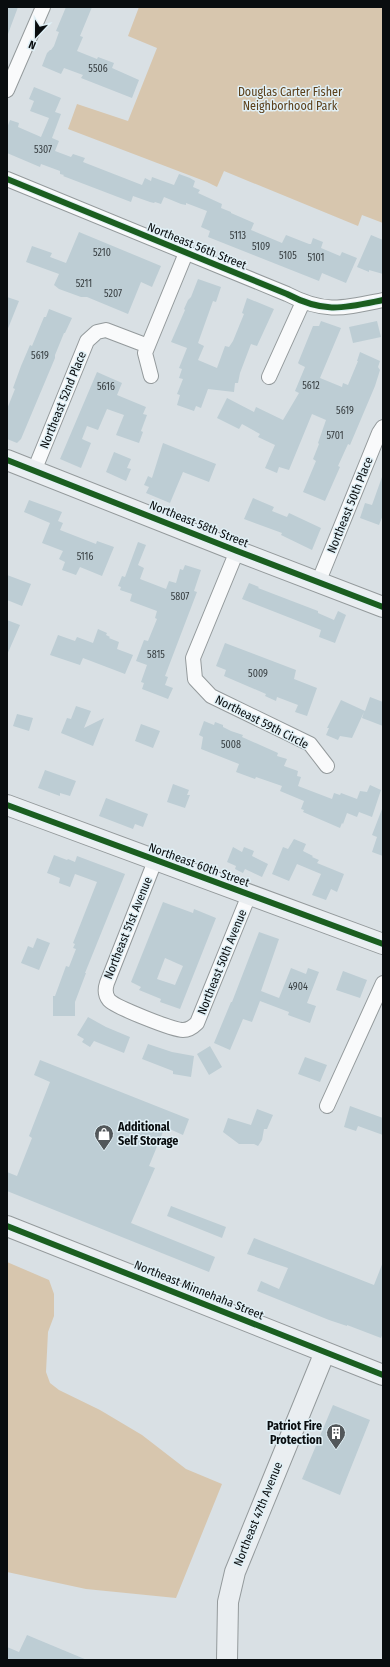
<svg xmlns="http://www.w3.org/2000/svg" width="390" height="1667" font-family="'Fira Sans Condensed',sans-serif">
<rect width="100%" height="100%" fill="#d9e0e4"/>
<!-- green -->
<path fill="#d7c6ae" d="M139 7H383V223L362 215 358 226 224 171 217 187 207 182 68 129 77 104 128 121 157 48 128 36Z
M7 1262 49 1280 54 1294V1316L48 1332 46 1372 50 1383 59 1390 100 1410 142 1435 186 1469 222 1484 176 1598 86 1589 7 1572Z"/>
<!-- building -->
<path fill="#bdcdd4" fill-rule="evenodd" d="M7 7H18L8 34H7Z
M66 7H92L80 36 83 37 77 51 97 59 98 57 114 63 112 68 139 80 132 98 81 78 83 75 64 68 61 74 42 66 47 53 50 50H51L54 46 59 32 56 31Z
M34 87 61 98 55 112 61 114 52 138 59 141 55 151 71 157 73 154 85 158 83 162 142 185 145 178 151 181 152 177 174 185 179 174 190 178 195 181 193 187 200 190 198 193 222 204 221 208 231 212V213L254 223 251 230 282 243 286 235 309 244H311L313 238 323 242 321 248 340 256 342 252 357 258 346 283 322 273 319 281 208 237 210 231 201 227 207 211 186 203V205L181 204 164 197 161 204 155 202 154 203 150 202 133 196 131 202 63 176 64 175 60 174V171L41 164 40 167 7 153V128L10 120 19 123 18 127 41 137 49 118 30 111 34 101 29 99Z
M79 232 161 266 152 287 141 282 128 314 87 297H81L59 289 54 285 59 274 26 262 32 246 52 253 50 257 66 263Z
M371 235 383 240V274L369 270V272L357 267Z
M198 279 221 287 216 302 213 301 198 343 204 346 198 360 217 368 225 346 229 347 233 341 244 314 242 313 247 298 274 309 257 346 251 344 240 373 238 383H235L234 392 208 389 201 408 196 406 194 411 177 405 180 395 177 394 183 379 179 378 182 369 179 368 187 348 171 342 185 310 184 309 188 300 191 297Z
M7 297 19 301 7 331Z
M49 309 72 318 65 333H64L55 355V358L21 439 17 443 7 439V409L15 389 13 388 21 366 30 345 32 346 44 317H46Z
M321 321 341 328 320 378 342 387 343 383 348 385 358 361H357L360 352 380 361 378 367 380 370 375 386 350 445 348 444 338 466 340 467 325 501 303 492 316 461 313 459 319 444 318 443 326 420 312 414 289 470 279 467 277 473 265 468 275 445 258 437 260 434 242 424 239 429 217 418 227 398 254 412 256 407 283 420 299 393 295 391 305 367 299 364 298 363 313 326H319Z
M377 321 381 337 353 343 349 327Z
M97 372 122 383 117 395 146 407 143 414 147 415 141 431 143 432 139 443 116 435 124 415 107 409 98 430 87 426 82 439 91 443 81 468 60 459Z
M163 443 216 464 209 482 183 472 170 503 146 493 149 487 144 485 148 476 152 478Z
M114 452 131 459 127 468 131 469 126 481 106 472Z
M382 477H383V515L379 525 360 518 365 503 372 505Z
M253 498 274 507 272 511 287 517 289 513 321 528 312 550 281 535 282 533 244 519Z
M29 500 62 512 58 521 63 523 60 530 96 544 97 541 114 547 102 576 80 567 76 575 62 570 65 562 59 559 63 551 42 543 50 523 24 512Z
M138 542 146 545 138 565 144 568 140 579 166 589 169 581 176 583 180 569 183 570 185 565 201 570 194 591 197 592 165 676 168 677 165 685 173 688 168 699 142 689 144 683 141 682 147 665 136 661 144 640 148 641 157 619 155 618 157 611 130 601 132 594 120 590 121 587 118 586 122 576 125 577Z
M7 575 31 584 22 606 7 600Z
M249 583 259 587 258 588 318 611V613L334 620 338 611 346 615 335 643 319 637 321 630 242 599Z
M7 620 20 625 7 655Z
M98 629 107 633 106 635 110 637 109 638 119 642 117 649 133 655 125 674 83 658 80 665 50 655 58 635 75 641 77 637 93 643Z
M225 643 296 670 294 679 317 688 307 716 295 712 298 705 277 697 276 701 265 696 266 694 224 676 226 670 216 666Z
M370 697 383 702V726L362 718 364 712 352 738 340 736 338 740 326 735 329 728H327L341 700 365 711Z
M76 706 91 711 84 728 104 718 93 746 61 733 67 718 71 719Z
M17 714 33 718 29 731 13 726Z
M204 721 214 725 215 722 223 725V727L231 731 243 735 242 737 278 753 277 756 287 759 284 766 298 771 297 776 301 777 298 786 332 799 334 793 340 795 341 793 357 799 360 791 367 792 370 785 381 790 372 817 359 812 357 817 347 813 343 824 342 823 340 828 303 812 304 810 301 809 304 801 280 791 282 786 256 777 255 779 236 772 239 764 201 749 203 737 199 735Z
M141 724 160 731 153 748 135 741Z
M45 770 76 781 70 796 60 793V796L38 788Z
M173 784 189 790 187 795H190L185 808 167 802Z
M106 798 148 814 143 827 135 824 133 829 99 816Z
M382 809H383V856L372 852 377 837 372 835Z
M294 839 306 844 303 851 313 856 312 857 319 860 317 863 344 874 337 892 331 889 326 900 312 895 321 874 297 864 289 881 272 874 283 847 288 849Z
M233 847 242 852 244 847 254 851 252 856 268 864 262 877 245 869 243 873 235 869 236 866 227 862Z
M54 855 67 860 68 859 75 862 77 856 125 874 85 973H86L75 1002V1016H53V996H55L66 966 69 967 76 949 73 948 75 944 73 943 97 882 75 874 70 887 59 883 60 878 47 873Z
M163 902 193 913 194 909 216 918 180 1009 160 1002 161 999 139 990 141 987 131 982ZM165 958 183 966 175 985 157 979Z
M259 932 279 939 261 991 279 998 291 968 306 974 308 968 319 972 307 1003 316 1006 310 1023 288 1015 289 1012 260 1001 252 1022 243 1019 230 1050 214 1043 231 1002H232Z
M37 938 50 943 39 970 21 963 28 946 33 948Z
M343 971 367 980 360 998 336 990Z
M88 1017 106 1027 130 1037 124 1053 94 1041 90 1047 82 1042 84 1039 77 1035Z
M148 1044 172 1052 194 1056 191 1077 173 1074V1071L142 1059Z
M210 1046 222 1067 209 1075 197 1054Z
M305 1057 327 1065 320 1082 298 1074Z
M40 1060 189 1119 183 1135 165 1127 149 1166 155 1168 131 1223 215 1257 209 1272 7 1191V1172L17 1176 32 1138 29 1136 50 1082 34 1075Z
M350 1106 383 1118V1135L358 1126 356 1131 344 1127Z
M257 1109 273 1115 267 1129H264L262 1140 258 1146 254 1144H239L223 1132 228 1118 251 1125Z
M171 1206 226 1227 222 1238 167 1216Z
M254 1238 374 1285 383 1262V1333L381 1338 347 1325V1326L329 1320 257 1291 261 1281 279 1289 288 1268 247 1254Z
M333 1405 370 1420 340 1495 302 1479Z
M27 1635 87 1660H7V1647L19 1652Z"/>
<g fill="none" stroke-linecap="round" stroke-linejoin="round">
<!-- street casing -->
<g stroke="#949a9c" stroke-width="16">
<path id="street" d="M7 90 43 7
M7 179 287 294C325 314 344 308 383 300
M151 376 145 353 186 253
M269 377 303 302
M34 471 87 341 97 332 106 330 148 346
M237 551 193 658 195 679 211 696 310 744 327 766
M318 583 379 433 383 427
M155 861 107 983C105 989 105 995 109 1000 115 1007 173 1030 183 1030 189 1030 193 1027 197 1023L249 895
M327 1106 383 983"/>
</g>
<!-- secondary casing -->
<g stroke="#949a9c" stroke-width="22">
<path id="secondary" d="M7 460 237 551 383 607
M7 805 383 944
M7 1226 383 1375
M227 1660 228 1602 235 1572 325 1352"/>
</g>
<!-- street -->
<use href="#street" stroke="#f9fafb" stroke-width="14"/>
<!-- secondary -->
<use href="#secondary" stroke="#eaeef1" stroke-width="20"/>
<!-- cycleway casing -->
<g stroke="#e1f0f6" stroke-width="8">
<path id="cycleway" d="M7 179 287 294C325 314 344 308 383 300
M7 460 237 551 383 607
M7 805 383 944
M7 1226 383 1375"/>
</g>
<!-- cycleway -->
<use href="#cycleway" stroke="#1b5e20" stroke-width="6"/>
</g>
<!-- icons -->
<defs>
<g id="shop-pin" transform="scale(1)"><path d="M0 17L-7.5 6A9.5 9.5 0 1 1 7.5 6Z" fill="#52575a" stroke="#e1f0f6"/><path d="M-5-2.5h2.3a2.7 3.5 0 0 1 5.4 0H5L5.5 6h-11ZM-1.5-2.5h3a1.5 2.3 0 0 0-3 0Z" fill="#fff"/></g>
<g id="building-pin" transform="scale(1)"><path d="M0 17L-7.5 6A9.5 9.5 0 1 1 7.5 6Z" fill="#52575a" stroke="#e1f0f6"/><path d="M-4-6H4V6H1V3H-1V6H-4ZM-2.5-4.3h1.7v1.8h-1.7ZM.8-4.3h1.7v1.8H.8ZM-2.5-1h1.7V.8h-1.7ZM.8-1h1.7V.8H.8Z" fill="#fff"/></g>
</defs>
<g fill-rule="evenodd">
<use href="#shop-pin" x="104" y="1134"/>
<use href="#building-pin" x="336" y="1433"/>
</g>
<g text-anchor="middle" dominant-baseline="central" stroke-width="3" stroke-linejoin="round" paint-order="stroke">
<!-- number labels -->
<g font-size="10" fill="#373e41">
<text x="98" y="69">5506</text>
<text x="43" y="150">5307</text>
<text x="238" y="236">5113</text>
<text x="261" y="247">5109</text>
<text x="102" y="253">5210</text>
<text x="288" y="256">5105</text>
<text x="316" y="258">5101</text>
<text x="84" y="284">5211</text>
<text x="113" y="294">5207</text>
<text x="40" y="356">5619</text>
<text x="311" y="386">5612</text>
<text x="106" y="387">5616</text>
<text x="345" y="411">5619</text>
<text x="335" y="436">5701</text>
<text x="85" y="557">5116</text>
<text x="180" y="597">5807</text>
<text x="156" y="655">5815</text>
<text x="258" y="674">5009</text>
<text x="231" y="745">5008</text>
<text x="298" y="987">4904</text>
</g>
<!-- park labels -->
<g font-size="12" fill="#5c401b" stroke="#e1f0f6">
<text x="290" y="92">Douglas Carter Fisher<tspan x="290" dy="14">Neighborhood Park</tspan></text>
</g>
<!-- street labels -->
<g font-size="12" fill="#090d0f" stroke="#e1f0f6">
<text transform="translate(197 246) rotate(22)">Northeast 56th Street</text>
<text transform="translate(63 400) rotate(-68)">Northeast 52nd Place</text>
<text transform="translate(350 505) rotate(-68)">Northeast 50th Place</text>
<text transform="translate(199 524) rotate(22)">Northeast 58th Street</text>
<text transform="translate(262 722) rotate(27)">Northeast 59th Circle</text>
<text transform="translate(199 865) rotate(20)">Northeast 60th Street</text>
<text transform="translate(128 928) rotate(-68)">Northeast 51st Avenue</text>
<text transform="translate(222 962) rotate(-68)">Northeast 50th Avenue</text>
<text transform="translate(199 1290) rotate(22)">Northeast Minnehaha Street</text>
<text transform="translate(258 1514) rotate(-68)">Northeast 47th Avenue</text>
</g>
<!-- poi labels -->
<g font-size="12" font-weight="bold" fill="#090d0f" stroke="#e1f0f6" text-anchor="start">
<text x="118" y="1127">Additional<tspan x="118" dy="14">Self Storage</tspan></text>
<text x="322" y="1426" text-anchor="end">Patriot Fire<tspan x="322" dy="14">Protection</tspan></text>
</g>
</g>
<!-- border -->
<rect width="390" height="1667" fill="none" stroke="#090d0f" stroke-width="16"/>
<!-- north arrow -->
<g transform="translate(36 36) rotate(202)" stroke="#e1f0f6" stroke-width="3" paint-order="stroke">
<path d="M0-3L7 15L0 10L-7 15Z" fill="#090d0f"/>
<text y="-6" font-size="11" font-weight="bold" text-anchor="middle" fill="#090d0f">N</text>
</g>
</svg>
